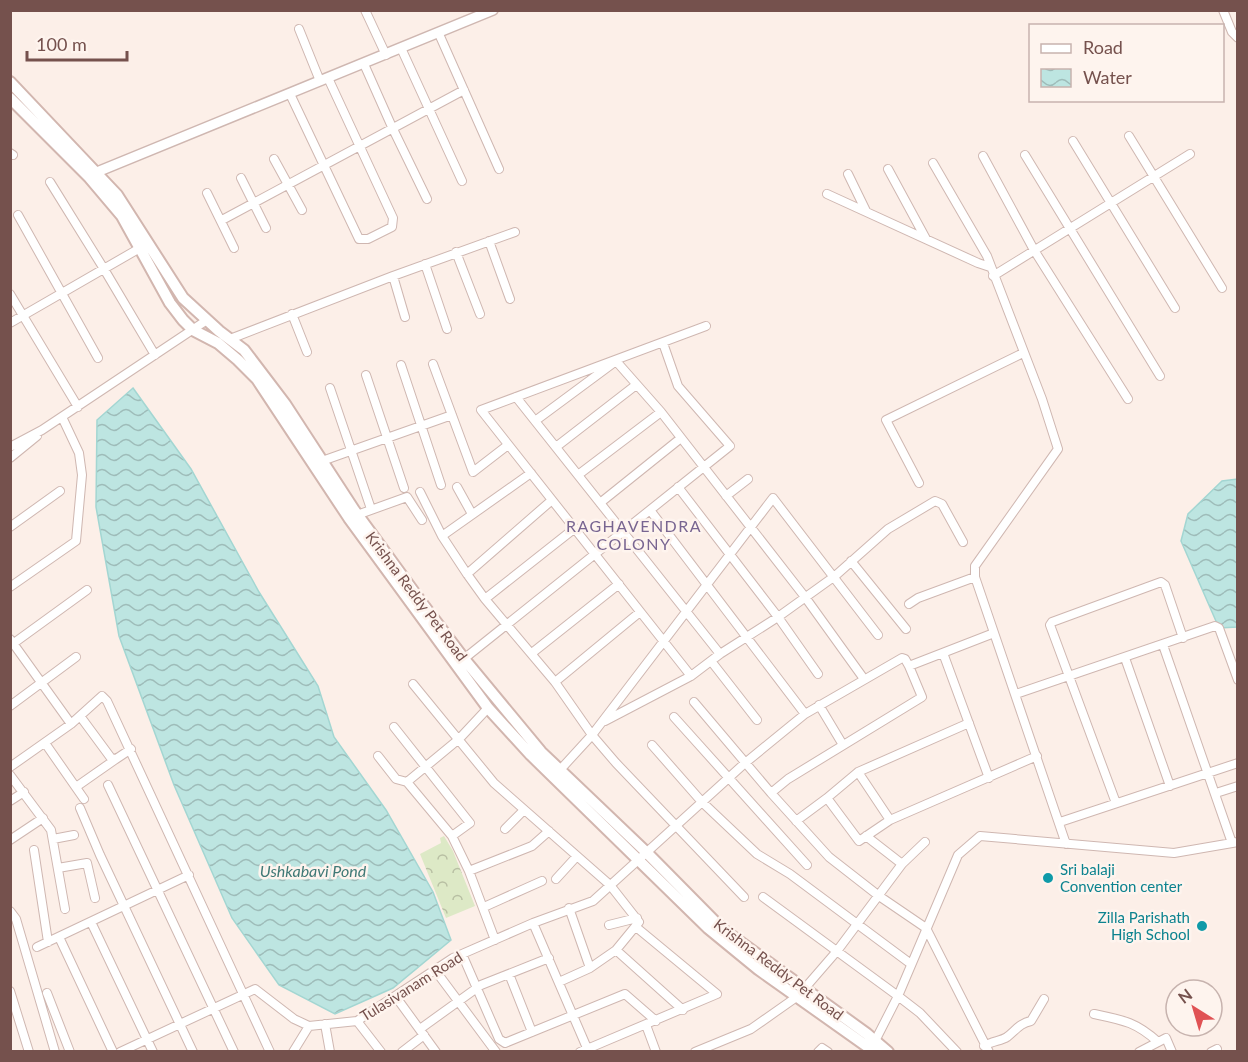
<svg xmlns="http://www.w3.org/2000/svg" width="1248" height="1062" font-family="Lato,sans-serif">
<defs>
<pattern id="park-crowns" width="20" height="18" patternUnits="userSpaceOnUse" patternTransform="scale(1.5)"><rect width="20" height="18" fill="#dde9c6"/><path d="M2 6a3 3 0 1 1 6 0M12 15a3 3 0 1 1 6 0" fill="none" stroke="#b8bfa3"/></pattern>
<pattern id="water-waves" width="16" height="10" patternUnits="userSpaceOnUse" patternTransform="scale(1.5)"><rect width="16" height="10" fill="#bde5e1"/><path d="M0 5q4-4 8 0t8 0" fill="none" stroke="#9ebcb9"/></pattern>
</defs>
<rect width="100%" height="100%" fill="#fcefe8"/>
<!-- park -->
<path fill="url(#park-crowns)" d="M444 836 453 851 475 906 446 918 420 854 441 843 440 838Z"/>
<!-- water -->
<path fill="url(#water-waves)" stroke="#a3d6d2" stroke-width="1.5" d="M133 388 191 469 259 592 318 686 334 737 386 810 433 892 451 940 393 988 335 1014 279 985 232 918 174 785 119 636 96 507 97 420Z
M1237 479V627L1219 628 1181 541 1188 514 1222 481Z"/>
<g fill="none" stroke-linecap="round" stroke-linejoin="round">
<!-- minor casing -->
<g stroke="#cfb7b1" stroke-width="10">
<path id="minor" d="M365 10 386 55
M1223 10 1232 32 1238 38
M299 29 320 81
M439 34 499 169
M401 48 462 181
M364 64 392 127 427 199
M290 94 359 239H368L392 227 393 218 328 78
M1129 136 1222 288
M1073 141 1175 308
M10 153 13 155
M1025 155 1160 376
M983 156 1034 250 1128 399
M274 159 302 210
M933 163 987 256 1042 399 1058 449 975 566V577L1066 844
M888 169 926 239
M848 174 866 211
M241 178 266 228
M50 182 104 269 155 355
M207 193 234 248
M827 194 978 263 990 267
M18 215 98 358
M222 220 464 90
M489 241 510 299
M456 252 480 314
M425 264 447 329
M393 276 405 317
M993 276 1190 154
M10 294 78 407
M292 314 307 352
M10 323 140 248
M230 339 393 276 515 232
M433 364 473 472 508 445
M401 365 441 485
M366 375 404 488
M330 388 370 506
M516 397 720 654
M535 421 616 361 661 412 805 597 864 679
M10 447 42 430 207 320
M556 447 636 385
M10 458 37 436
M322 461 452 415
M578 475 661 412
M919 483 886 420 1023 353
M457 487 472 514
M678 487 778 617 818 674
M420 492 442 536 467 574 485 599 555 682 592 735 616 763 744 897
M726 496 748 479
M600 503 681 438
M650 510 805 714
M357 515 407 497 422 520
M10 527 60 491
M442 536 531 473
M851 561 906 629
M467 574 552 500
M10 587 76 541 82 475 79 453 62 417
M485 599 575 528
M909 604 918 598 975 577
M10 639 71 724
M14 643 87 590
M1163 645 1232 843
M532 653 619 584
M943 653 989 778
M1125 658 1170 786
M711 661 757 720
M460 662 730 446 678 386 663 343
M691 676 481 410 706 326
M555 682 640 612
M413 684 494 783 610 885 639 922 616 950 590 968 559 982
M1016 694 1215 626 1219 628 1238 680
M694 702 771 793 829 857 879 896 926 928 989 1052
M819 705 843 745
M10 706 76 657
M80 716 111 758 116 759 131 749
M674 717 807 865
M605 721 691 676 720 654 778 617 835 576 888 529 935 501 942 504 963 542
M394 727 470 823 452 836
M45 743 84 799
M652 745 702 802 757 854 790 874 911 964
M378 756 396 779 407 782 452 836 469 871 495 940
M10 767 71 724 102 696 107 701 270 1052
M559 771 592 735 773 498 878 635
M858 772 890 820
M10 775 51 830 65 909
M407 782 459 739 488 708
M108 785 234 1052
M76 787 116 759
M771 793 788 779 922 697 909 666
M1216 793 1238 786
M827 798 859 841 890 820 1037 756
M10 801 24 792
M1116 803 1050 625 1052 622 1161 582 1165 585 1183 638
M80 808 100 855 193 1052
M796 821 827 798 858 772 969 723
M1060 822 1238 763
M505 829 524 810
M866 836 902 864
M53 839 74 835
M10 840 43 818
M34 850 48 942
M58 868 87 863 95 898
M469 871 532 846 549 831
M556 879 577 856
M763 897 898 996 920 1013 957 1052
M484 907 542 881
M569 908 590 968
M10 911 16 919 55 1052
M91 922 153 1052
M533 923 587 1048
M609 925 637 918
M59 937 113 1052
M37 947 189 875
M616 950 683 1010
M462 954 499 1039 505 1043 625 994 656 1021
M435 970 496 1052
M509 974 532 1032
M10 991 29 1052
M47 993 70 1052
M396 997 436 1052
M1094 1014C1123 1020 1136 1022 1158 1042
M357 1021 381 1052
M325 1024 330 1052
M646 1025 656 1052
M420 1029 481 985 549 958
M873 1045 898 996 958 855 980 836 1174 853 1238 842
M984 1046C992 1041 1001 1041 1007 1037 1016 1030 1020 1023 1031 1021L1044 999
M120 1052 255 989 294 1019 309 1026 357 1021 453 958 533 923 593 901 745 763 805 714 902 658 905 659 909 666 994 633
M293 1052 309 1026
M402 1052 424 1035
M580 1052 717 994 636 927
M695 1052 751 1029 798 996 837 951 902 864 925 842
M818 1052 822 1048 828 1052
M1139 1052 1166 1038 1172 1052
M1211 1052 1217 1049"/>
</g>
<!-- tertiary casing -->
<g stroke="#cfb7b1" stroke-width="12">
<path id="tertiary" d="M97 172 493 10"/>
</g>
<!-- secondary casing -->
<g stroke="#d2b6af" stroke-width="14">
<path id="secondary" d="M10 82 117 195 183 298 219 331 244 350 285 404 354 510 424 606 464 659 541 752 646 852 722 929 867 1034 888 1052
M10 98 89 177 122 216 170 303 183 320 193 330 218 343 238 360 257 379 349 518 488 708 531 755 708 928 758 969 875 1052"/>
</g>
<!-- minor -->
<use href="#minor" stroke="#fff" stroke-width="8"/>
<!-- tertiary -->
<use href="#tertiary" stroke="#fff" stroke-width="9"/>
<!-- secondary -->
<use href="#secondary" stroke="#fff" stroke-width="10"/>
</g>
<!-- markers -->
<g fill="#0f9aa8" stroke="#fef4ee" stroke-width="2">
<circle cx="1048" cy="878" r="6"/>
<circle cx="1202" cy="926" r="6"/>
</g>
<g text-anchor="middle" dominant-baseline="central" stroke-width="5" stroke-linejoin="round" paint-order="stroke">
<!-- street labels -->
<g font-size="15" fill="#75514d" stroke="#fef4ee">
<text transform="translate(417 596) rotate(53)">Krishna Reddy Pet Road</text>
<text transform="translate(779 969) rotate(37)">Krishna Reddy Pet Road</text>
<text transform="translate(411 986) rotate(-32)">Tulasivanam Road</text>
</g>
<!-- culture labels -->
<g font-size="15" fill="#0d838f" stroke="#fef4ee" text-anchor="start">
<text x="1060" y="869">Sri balaji<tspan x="1060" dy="17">Convention center</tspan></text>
<text x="1190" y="917" text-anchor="end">Zilla Parishath<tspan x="1190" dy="17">High School</tspan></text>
</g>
<!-- neighbourhood labels -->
<g font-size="16" letter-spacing="1.5" fill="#786591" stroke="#fef4ee">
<text x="634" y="525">RAGHAVENDRA<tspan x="634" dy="18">COLONY</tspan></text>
</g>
<!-- water labels -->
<g font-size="16" font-style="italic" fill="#407976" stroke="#fef4ee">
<text x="313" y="870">Ushkabavi Pond</text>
</g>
</g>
<!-- border -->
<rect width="1248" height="1062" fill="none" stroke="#75514d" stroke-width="24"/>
<!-- legend -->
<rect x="1029" y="24" width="195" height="78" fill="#fef4ee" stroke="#c7b3ae" stroke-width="1.5"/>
<rect x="1041" y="44" width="30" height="9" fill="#ffffff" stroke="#c7b3ae" stroke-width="1.5"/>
<text x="1083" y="54" font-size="18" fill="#75514d">Road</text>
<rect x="1041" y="69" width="30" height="18" fill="url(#water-waves)" stroke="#c7b3ae" stroke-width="1.5"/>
<text x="1083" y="84" font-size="18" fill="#75514d">Water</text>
<!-- north arrow -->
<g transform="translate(1194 1008) rotate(323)"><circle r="28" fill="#fef4ee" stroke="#c7b3ae" stroke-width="1.5"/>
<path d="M0-4.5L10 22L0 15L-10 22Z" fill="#e05254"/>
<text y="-9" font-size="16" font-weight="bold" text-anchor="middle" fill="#75514d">N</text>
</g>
<!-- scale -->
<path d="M27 51v9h100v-9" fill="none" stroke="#75514d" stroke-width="3"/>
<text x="36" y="51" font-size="18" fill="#75514d" stroke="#fef4ee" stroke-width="4.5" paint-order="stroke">100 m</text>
</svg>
